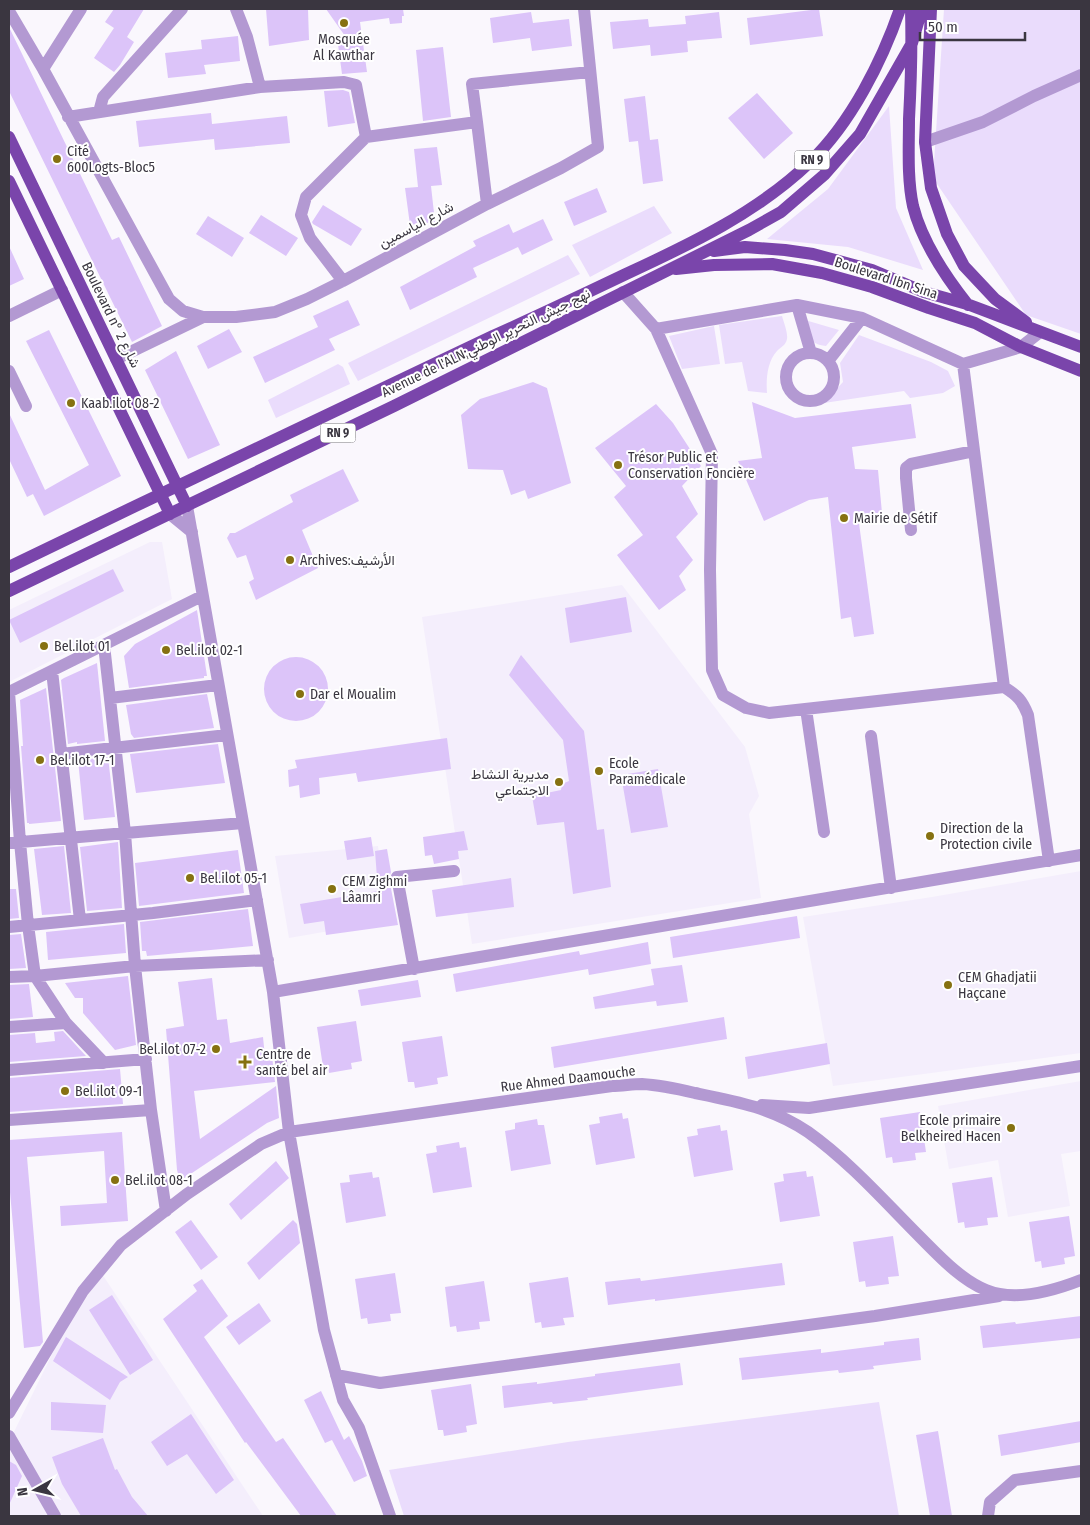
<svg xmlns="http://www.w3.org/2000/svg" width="1090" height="1525" font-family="'Fira Sans Condensed',Vazirmatn,sans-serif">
<rect width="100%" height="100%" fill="#faf7fd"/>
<!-- built -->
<path fill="#f4eefc" d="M150 542H162L172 599 9 682V610Z
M622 585 745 747 759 796 749 814 761 898 472 944 422 617Z
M378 846 387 921 289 938 275 856Z
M1081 871V1053L833 1086 803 917 932 897Z
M1081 1081V1151L1061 1154 1070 1206 1008 1217 998 1160 949 1169 938 1106Z
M102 1274 263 1516H9V1442L61 1336Z"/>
<!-- green -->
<path fill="#eadcfc" d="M944 9H1081V334L1026 315 933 178Z
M889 106 896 208 923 270 848 247 767 239 828 189Z
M654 206 672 233 590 277 572 245Z
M568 255 580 274 358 381 348 363Z
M782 316C784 323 788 333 787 339 786 345 781 347 777 351 767 362 766 379 767 393L748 391 742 362 725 364 719 325Z
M805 320 839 330 826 346C808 344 810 336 805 320Z
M714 326 720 364 682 369 669 336Z
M859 335 931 362 948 371 955 386 943 393 910 398 904 391 824 403 843 382 840 363Z
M338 364 343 367 350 384 276 418 268 400Z
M879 1402 899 1516H404L389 1470 568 1442Z"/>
<!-- building -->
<path fill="#dcc4f9" d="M114 9H144L127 37 134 42 120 65 114 72 94 58 114 28 105 22Z
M266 9H308L309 40 269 46Z
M326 9H403L404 16H402V23L390 24 389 18 360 22 367 72 342 74 337 37 345 36Z
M819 9 823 36 750 45 747 18Z
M531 12 533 23 569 19 572 46 532 51 530 38 493 43 490 18Z
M719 12 722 38 687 41 688 52 651 56 650 45 613 49 610 22 648 19 649 27 686 24 685 16Z
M9 27 112 240 119 237 162 326 132 342 9 91Z
M238 36 240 61 204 65 206 74 168 78 165 53 202 49 201 40Z
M443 47 451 117 423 121 416 50Z
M343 90 349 92 355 123 328 127 324 91Z
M757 93 793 133 764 159 728 118Z
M645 96 650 140 658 139 663 181 643 184 638 141 629 142 624 99Z
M211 113 212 124 287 116 290 143 215 150 214 139 139 147 136 121Z
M437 147 442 185 431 186 435 222 410 225 405 188 418 187 414 149Z
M597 188 607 212 574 226 564 202Z
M323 205 362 229 351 246 313 224 312 222Z
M261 215 298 238 286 256 249 233Z
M208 216 244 238 232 257 196 234Z
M543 219 553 240 522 255 518 247 473 268 477 277 410 310 400 287 476 246 473 241 509 224 513 233Z
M9 246 24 279 9 286Z
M348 300 360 325 329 339 335 350 265 383 253 357 318 327 313 316Z
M229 329 242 352 208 369 197 346Z
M49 330 121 476 44 516 33 494 27 497 9 459V413L45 490 89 465 26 341Z
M176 351 220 445 188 459 145 370Z
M533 382 547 388 571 483 528 499 525 490 511 495 503 470 468 469 461 415 480 399Z
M752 402 795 418 911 404 916 438 852 447 855 469 878 470 882 513 858 516 874 634 854 637 851 617 841 619 828 497 809 500 764 521 738 461 762 458Z
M656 404 673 423 701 466 682 486 698 514 676 537 693 560 679 576 686 590 659 610 617 555 643 535 614 497 626 486 595 448Z
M343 469 359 501 302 530 318 568 256 600 249 582 254 579 246 555 237 558 227 538 230 533H235L293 502 290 495Z
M113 569 124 591 20 643 9 620Z
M626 597 632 632 570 643 565 608Z
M197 610 207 676H204V678L129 688 124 656 135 644Z
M521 655 584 731 597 830 604 829 611 887 573 894 564 822 537 825 532 796 561 790 562 784 569 781 563 740 509 675Z
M264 689a32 32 0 1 1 64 0a32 32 0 1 1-64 0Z
M97 663 105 741 77 744V742L68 744 61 680 64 678Z
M46 688 61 821 29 824V823H27L21 746H23L20 700Z
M207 694 214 728 134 738 131 734 126 705Z
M447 738 451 769 358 782 356 773 319 778 320 794 300 798 299 785 289 787 288 770 297 768 295 760Z
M218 744 225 783 136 793 130 754Z
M108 757 115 817 84 820 78 760Z
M658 769 668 827 631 833 621 775Z
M464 831 468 850 458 851 459 859 434 864 432 855 425 856 423 837Z
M371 837 374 856 347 860 344 841Z
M118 842 122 908 87 911 80 847Z
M64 846 71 913 42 915 34 849Z
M387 849 391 872 389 878 398 925 326 935 324 921 304 924 300 904 378 891 375 851Z
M238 850 244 893 139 906 135 863Z
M511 878 514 907 436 917 432 890Z
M9 889H16L19 918 9 919Z
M248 909 253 946 147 956 146 951H142L140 922Z
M797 916 800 938 673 958 670 937Z
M124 924 126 953 48 960 46 932Z
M21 934 26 968 9 969V935Z
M648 942 651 964 589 975 588 969 456 992 453 974 579 951 580 955Z
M682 965 688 1002 657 1006 656 1001 595 1009 593 997 654 985 651 969Z
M128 976 136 1045 115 1050 83 1013V998H75L65 983Z
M212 978 217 1020 227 1019 230 1043 263 1037 265 1057 272 1056 275 1082 194 1091 200 1139 276 1086 279 1118 267 1123 180 1181 177 1170 166 1029 184 1026 178 982Z
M418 980 421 997 361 1006 358 990Z
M29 984 33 1017 9 1019V985Z
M724 1017 727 1039 554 1068 551 1047Z
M356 1021 362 1061 351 1063 352 1069 329 1073 328 1066 323 1067 317 1027Z
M63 1031 86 1056 9 1062V1035L35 1033 36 1043 55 1041 54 1032Z
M442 1036 448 1076 437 1078 438 1084 415 1088 414 1082H408L402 1042Z
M827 1043 830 1064 748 1079 745 1057Z
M120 1069 123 1104 9 1112V1078Z
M920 1112 926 1152 915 1153 916 1160 893 1163 892 1157 886 1158 880 1118Z
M622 1113 623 1119 628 1118 635 1158 596 1165 589 1125 600 1123 599 1117Z
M537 1119 538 1125H544L551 1164 511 1171 505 1131 515 1129V1123Z
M720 1125 721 1131 727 1130 733 1170 694 1177 687 1137 698 1135 697 1129Z
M122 1132 128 1221 61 1226 60 1206 107 1203 104 1151 27 1157 43 1342 40 1346 24 1348 9 1181V1140Z
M459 1142 460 1148 466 1147 472 1187 433 1193 426 1154 437 1152 436 1146Z
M276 1161 289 1178 241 1220 229 1204Z
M806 1171 807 1177 813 1176 820 1216 780 1222 774 1183 784 1181 783 1174Z
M372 1172 373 1178 379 1177 386 1216 346 1223 340 1183 350 1182 349 1175Z
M992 1177 998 1217 987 1218 988 1225 965 1228 964 1222 958 1223 952 1183Z
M1069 1216 1075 1256 1064 1258 1065 1264 1042 1268 1041 1261 1035 1262 1029 1222Z
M191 1220 218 1257 201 1270 175 1232Z
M293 1220 297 1224 300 1243 259 1280 247 1263Z
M893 1236 899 1276 888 1277 889 1284 866 1287 865 1281 859 1282 853 1242Z
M782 1263 785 1285 655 1301V1299L608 1305 605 1282 640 1278 641 1281Z
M395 1273 401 1313 390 1314 391 1321 368 1324 367 1318 361 1319 355 1279Z
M568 1277 574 1317 563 1318 565 1325 542 1328 541 1322 535 1323 529 1283Z
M202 1279 228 1316 204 1337 276 1442 283 1438 337 1516H301L246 1442 245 1443 163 1319 197 1291 193 1285Z
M484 1281 490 1321 479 1322 480 1329 457 1332 456 1326 450 1327 445 1287Z
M112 1295 153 1360 130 1375 89 1310Z
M259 1303 271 1321 239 1345 226 1327Z
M1081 1316V1338L983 1348 980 1326 1015 1322 1016 1324Z
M66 1337 128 1377 120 1382 110 1400 53 1361Z
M919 1338 921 1360 873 1366 874 1369 839 1373 838 1370 742 1380 739 1358 821 1349V1353L884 1345V1342Z
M680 1363 683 1385 587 1398 588 1400 553 1404 552 1402 504 1408 502 1386 537 1382V1384L595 1376V1374Z
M471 1384 477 1424 466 1426 467 1432 444 1436 443 1430H438L431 1390Z
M321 1391 344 1440 349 1436 362 1461 367 1476 354 1482 332 1440 325 1443 304 1400Z
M51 1402 106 1405 103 1433 51 1430Z
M191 1414 234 1480 216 1494 187 1454 167 1466 151 1442Z
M1081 1421V1442L1001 1456 998 1435Z
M938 1431 952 1516H930L916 1435Z
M103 1438 115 1470 117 1469 132 1497 148 1516H81L62 1484 52 1457Z
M9 1461 16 1465 22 1476 9 1505Z"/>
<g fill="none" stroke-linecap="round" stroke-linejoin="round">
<!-- minor -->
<path stroke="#b399d2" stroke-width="12" d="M236 9 247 37 260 87
M9 11 43 69 169 299 183 311 203 317
M43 69 81 9
M99 112 103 97 182 9
M68 117 260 87 344 82 356 85 366 137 477 122 487 204
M477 122 472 84 590 72
M925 142 983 122 1034 96 1081 75
M343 281 310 238 301 215 306 197 366 137
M623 292 656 329 712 454 710 570 712 670 723 695 746 708 769 713 1004 687C1018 696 1022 700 1028 715L1049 861
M797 305 811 353
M9 316 62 290
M656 329 797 305 862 318 963 364 1021 347 1040 332
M786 377a24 24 0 1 1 48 0a24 24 0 1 1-48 0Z
M116 359 203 317H236L275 312 307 299 343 281 487 204 561 168 598 147 584 9
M828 361 862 318
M963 364 1004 687
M9 371 26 406
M187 506 273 992 289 1132 324 1330 343 1400 359 1428 390 1516
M170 514 192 532
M911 530 906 478V468L911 464 974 451
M104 645 125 833 135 966 151 1110 166 1211
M52 671 80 920
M9 692 20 842 28 925 35 976 66 1023 104 1063
M9 692 202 596
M110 698 218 685
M806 709 824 832
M871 736 891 888
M61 754 227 735
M9 843 243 823
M9 927 153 913 257 900
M414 969 397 877 454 871
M9 977 35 976 135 966 268 960
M273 992 1081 855
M9 1027 66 1023
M9 1070 146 1059
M762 1105 809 1108 1081 1066
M9 1120 151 1110
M336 1375 380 1383 875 1316 999 1296
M9 1413 83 1291 121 1245 187 1194 261 1144 289 1132 612 1086C622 1086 632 1084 642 1084 660 1085 678 1089 695 1093 735 1101 773 1108 808 1132 850 1162 885 1202 921 1238 939 1256 961 1280 986 1290 1015 1302 1053 1291 1081 1280
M9 1436 55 1516
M988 1516 990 1502 1015 1480 1081 1471"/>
<!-- major -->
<path stroke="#7a45ab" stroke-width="12" d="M911 9C912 46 911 82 909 119 909 147 907 178 913 206 922 242 945 276 968 305
M931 9 925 142 931 188 947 234 964 266 995 299 1026 322
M9 137 187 506
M9 181 170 514
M714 251 745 247 785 250 813 254 872 270 924 292 967 304 1081 347
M676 269 714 265 772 264 822 273 872 287 929 308 975 323 1021 347 1081 371
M9 567C170 489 332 412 493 336 538 316 582 295 626 274 691 244 758 212 810 162 851 123 882 61 900 9
M9 591 394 406 749 230 781 212 824 175 860 134 912 43 922 9"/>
</g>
<!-- markers -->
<g fill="#867111" stroke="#fff" stroke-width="2">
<circle cx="344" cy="23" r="5"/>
<circle cx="57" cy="159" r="5"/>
<circle cx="71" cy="403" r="5"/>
<circle cx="618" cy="465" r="5"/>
<circle cx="844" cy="518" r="5"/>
<circle cx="290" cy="560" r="5"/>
<circle cx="44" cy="646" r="5"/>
<circle cx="166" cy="650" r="5"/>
<circle cx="300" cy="694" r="5"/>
<circle cx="40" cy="760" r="5"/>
<circle cx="599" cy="771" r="5"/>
<circle cx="559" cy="782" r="5"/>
<circle cx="930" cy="836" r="5"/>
<circle cx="190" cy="878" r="5"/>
<circle cx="332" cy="889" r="5"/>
<circle cx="948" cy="985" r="5"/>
<circle cx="216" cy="1049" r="5"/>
<path d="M242.5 1054.5h5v5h5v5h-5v5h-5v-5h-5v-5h5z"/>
<circle cx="65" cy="1091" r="5"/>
<circle cx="1011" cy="1128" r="5"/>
<circle cx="115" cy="1180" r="5"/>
</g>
<g text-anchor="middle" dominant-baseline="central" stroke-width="4" stroke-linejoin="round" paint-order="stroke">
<!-- shield labels -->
<g fill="#fff" stroke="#757279" stroke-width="1">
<rect x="794.5" y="150.5" width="35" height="19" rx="4"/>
<rect x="320.5" y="423.5" width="35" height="19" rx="4"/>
</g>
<g font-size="12" font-weight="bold" fill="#3a3640">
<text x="812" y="160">RN 9</text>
<text x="338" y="433">RN 9</text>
</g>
<!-- poi labels -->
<g font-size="14" fill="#3a3640" stroke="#fff" text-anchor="start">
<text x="344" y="39" text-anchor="middle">Mosquée<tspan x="344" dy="16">Al Kawthar</tspan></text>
<text x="67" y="151">Cité<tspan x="67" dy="16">600Logts-Bloc5</tspan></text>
<text x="81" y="403">Kaab.ilot 08-2</text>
<text x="628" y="457">Trésor Public et<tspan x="628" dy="16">Conservation Foncière</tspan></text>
<text x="854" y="518">Mairie de Sétif</text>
<text x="300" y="560">Archives:الأرشيف</text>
<text x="54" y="646">Bel.ilot 01</text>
<text x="176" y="650">Bel.ilot 02-1</text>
<text x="310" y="694">Dar el Moualim</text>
<text x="50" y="760">Bel.ilot 17-1</text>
<text x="609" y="763">Ecole<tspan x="609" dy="16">Paramédicale</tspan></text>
<text x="549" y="774" text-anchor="end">مديرية النشاط<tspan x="549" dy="16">الاجتماعي</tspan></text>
<text x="940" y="828">Direction de la<tspan x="940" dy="16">Protection civile</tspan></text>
<text x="200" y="878">Bel.ilot 05-1</text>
<text x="342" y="881">CEM Zighmi<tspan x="342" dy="16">Lâamri</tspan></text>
<text x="958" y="977">CEM Ghadjatii<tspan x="958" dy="16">Haçcane</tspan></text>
<text x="206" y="1049" text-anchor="end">Bel.ilot 07-2</text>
<text x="256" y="1054">Centre de<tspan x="256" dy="16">santé bel air</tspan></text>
<text x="75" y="1091">Bel.ilot 09-1</text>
<text x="1001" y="1120" text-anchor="end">Ecole primaire<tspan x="1001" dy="16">Belkheired Hacen</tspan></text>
<text x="125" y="1180">Bel.ilot 08-1</text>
</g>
<!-- street labels -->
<g font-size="14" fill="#3a3640" stroke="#fff">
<text transform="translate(416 225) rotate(-28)">شارع الياسمين</text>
<text transform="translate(886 278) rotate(18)">Boulevard Ibn Sina</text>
<text transform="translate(111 315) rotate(64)">Boulevard n° شارع 2</text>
<text transform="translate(486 343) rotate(-26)">Avenue de l'ALN;نهج جيش التحرير الوطني</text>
<text transform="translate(568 1079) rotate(-7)">Rue Ahmed Daamouche</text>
</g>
</g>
<!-- border -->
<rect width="1090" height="1525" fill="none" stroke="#3a3640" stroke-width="20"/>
<!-- north arrow -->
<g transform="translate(35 1490) rotate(262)" stroke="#ffffff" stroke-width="4" paint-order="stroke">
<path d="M0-4L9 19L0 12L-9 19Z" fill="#3a3640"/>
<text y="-8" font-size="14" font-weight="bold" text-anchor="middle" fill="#3a3640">N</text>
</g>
<!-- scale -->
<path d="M920 32v8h105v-8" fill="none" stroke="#3a3640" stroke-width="2.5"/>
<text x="928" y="32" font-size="15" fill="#3a3640" stroke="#ffffff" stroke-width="4" paint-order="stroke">50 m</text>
</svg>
